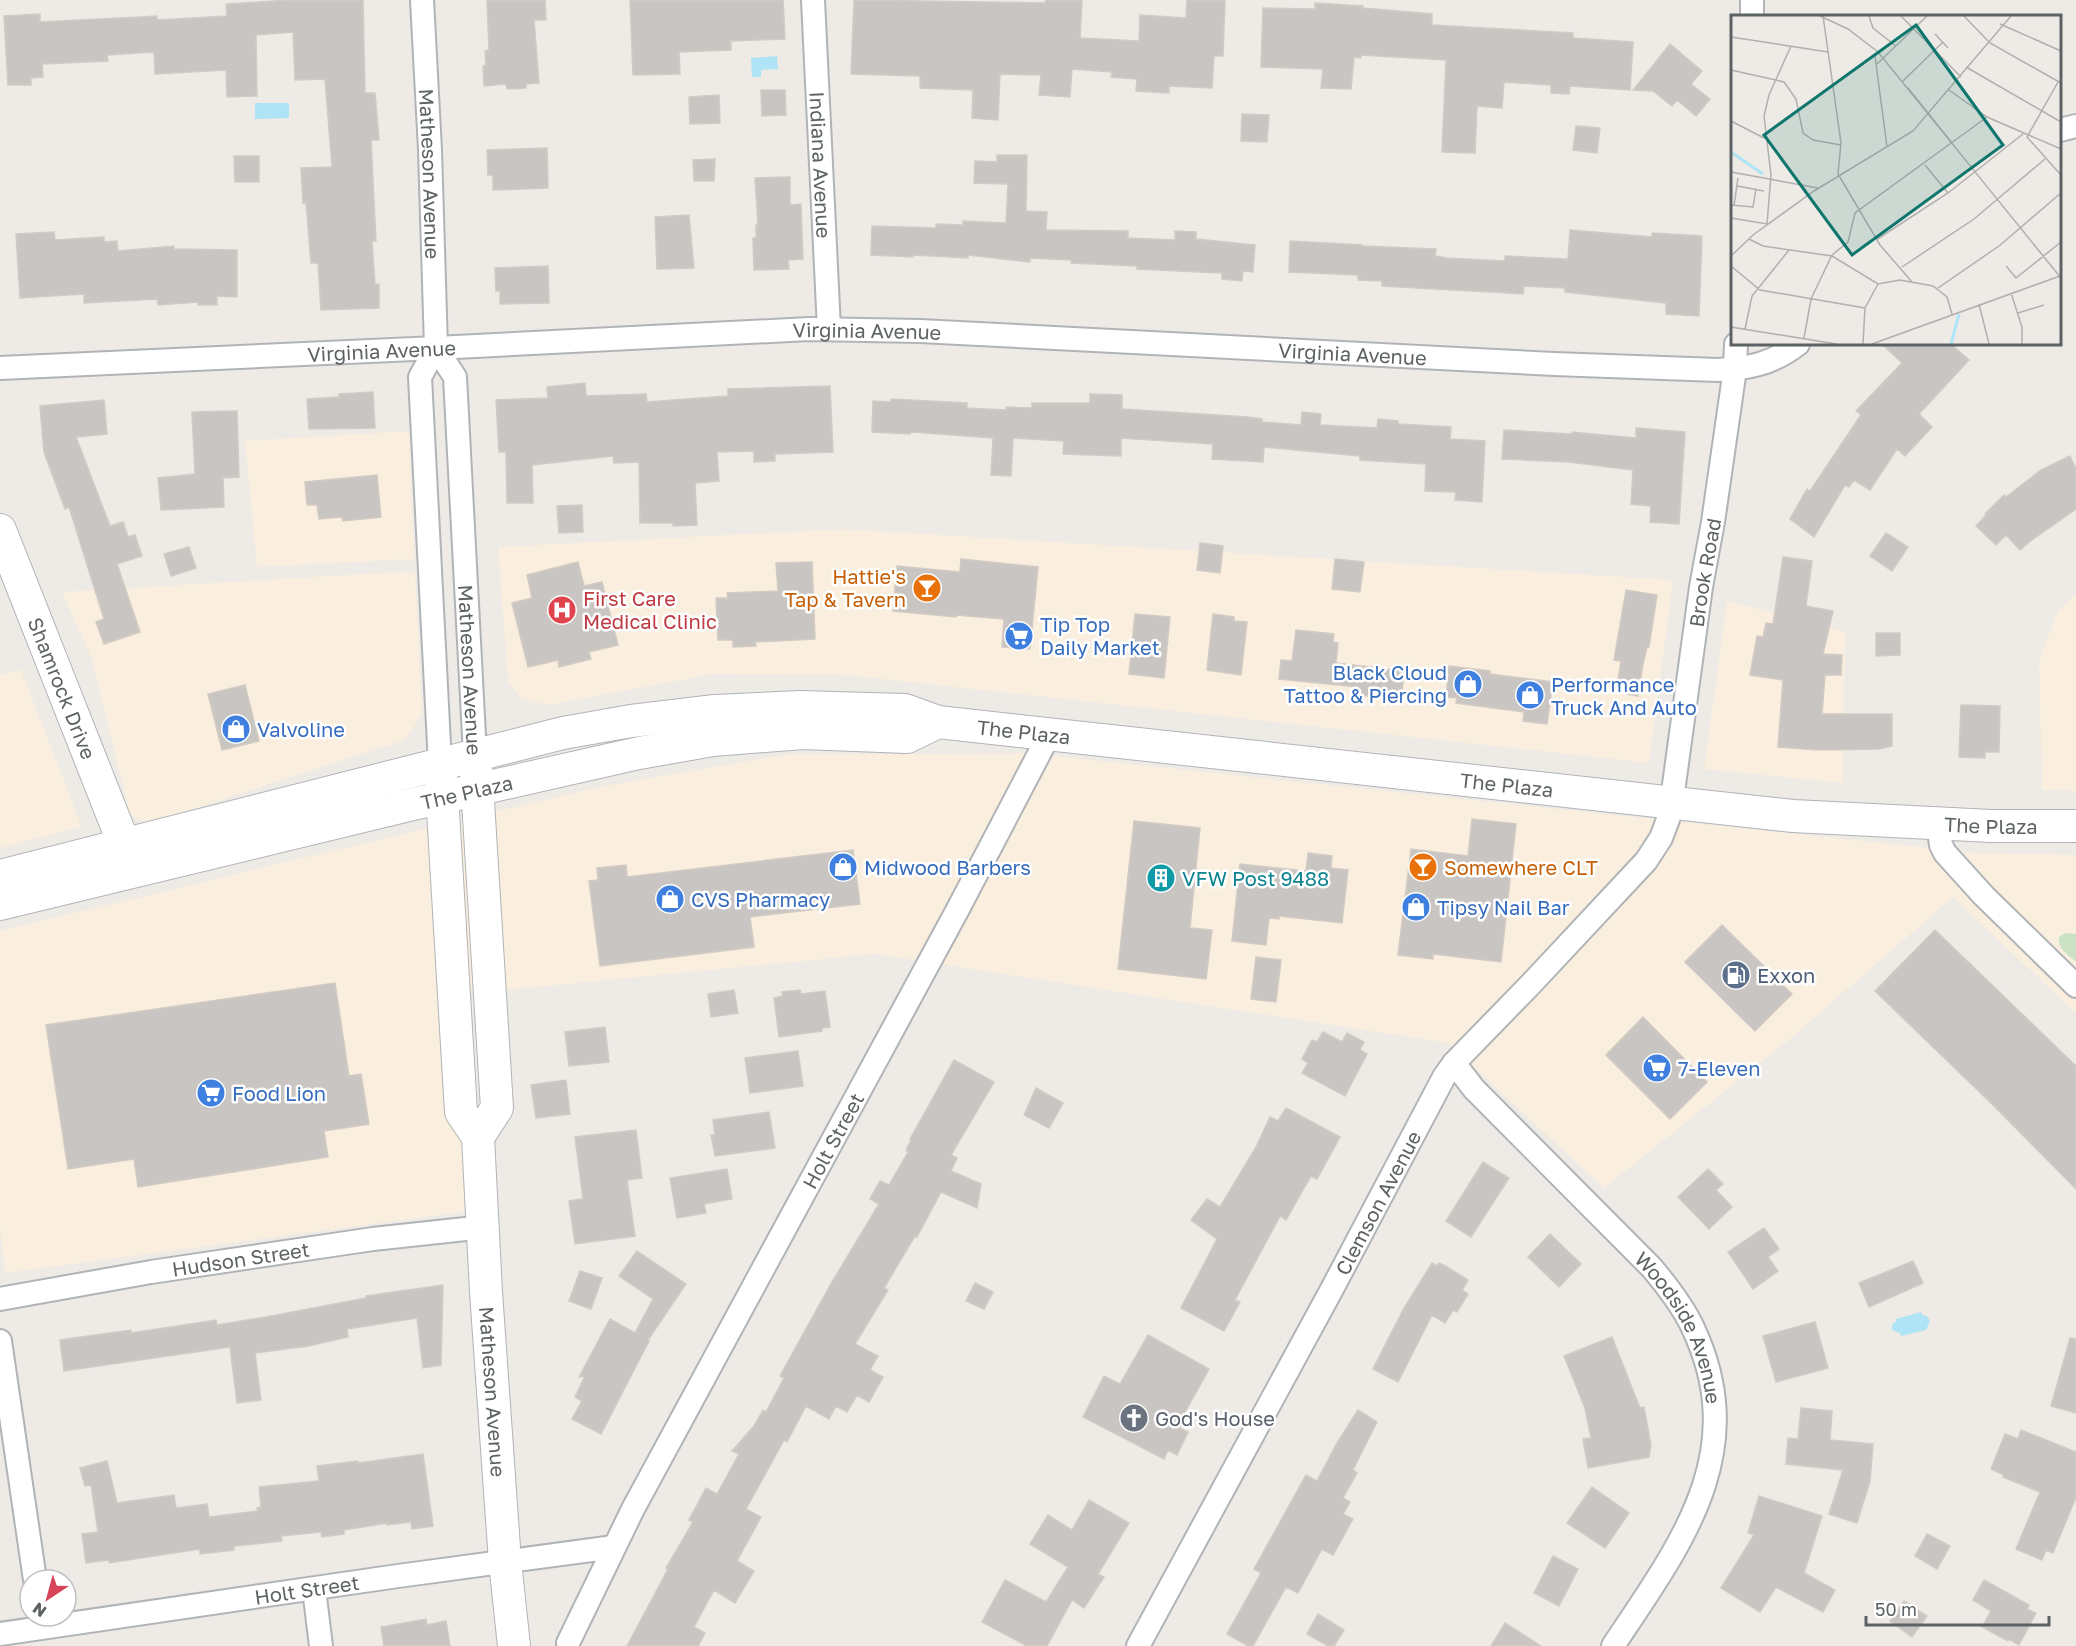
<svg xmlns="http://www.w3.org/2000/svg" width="2076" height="1646" font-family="'Golos Text',sans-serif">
<rect width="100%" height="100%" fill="#eeeae6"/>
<!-- commercial -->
<path fill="#faeede" d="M409 431 414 559 257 567 245 441Z
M843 529 1673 580 1649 763 845 675 713 674 548 705 520 698 508 681 498 547Z
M415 571 422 714 405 740 156 821 143 822 135 818 129 811 91 657 62 592Z
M2076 593V791L2042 790 2039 661 2058 611Z
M1727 601 1845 632 1843 783 1704 769Z
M21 670 82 827 0 848V675Z
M1025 753 1977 853 2076 855V1013L1953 897 1791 1038 1604 1188 1448 1043 875 954 464 994 471 1211 5 1273 0 1230V931L594 788 782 755Z"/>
<!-- green -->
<path fill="#cbe2c5" d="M2066 933 2076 934V962C2069 955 2054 946 2060 936Z"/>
<!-- water -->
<path fill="#aee4f5" d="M777 56 778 69 761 70V77H752L751 58Z
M255 103H289V118L255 119Z
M1921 1312 1922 1315 1927 1316 1930 1321 1926 1330 1901 1336 1900 1333 1892 1330V1325L1896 1321V1319Z"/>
<!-- building -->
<path fill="#c9c5c2" stroke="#d2cbc4" stroke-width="1.5" d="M292 0H363L365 93H375L379 140H371L376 241H372L375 285 379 284V308L321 310 318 263H311L306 202 303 203 301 168 332 167 325 79 295 80 293 32 256 35 257 96 227 97 226 70 155 74 154 52 107 55 108 61 42 64 43 77 31 78V85H8L4 16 40 14V22L140 17 157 16V20L227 16 226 4Z
M487 0H545L546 20H534L539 83 526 84V88L507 89 506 84 484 86 483 66 486 65 485 51 489 50Z
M630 0H783L785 39 731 41V50L679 52 680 74 633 75Z
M854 0 1045 3 1046 0H1082L1080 38 1139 41 1140 15 1186 18 1187 0H1225L1223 56H1214L1212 88 1169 86V93L1136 91 1137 79 1111 77 1112 72 1072 69 1070 97 1039 95 1041 75 1000 74 998 120 972 118 973 90 920 88V76L851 74Z
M1315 3 1363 6V8L1432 14V25L1573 33V38L1633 42 1630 90 1570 86 1569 94 1551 93V85L1504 82 1502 108 1477 106 1475 153 1442 152 1446 60 1361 55V58L1354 57 1351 89 1321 88 1323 69 1261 67 1263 8 1315 9Z
M1670 44 1702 71 1691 84 1710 99 1696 116 1677 100 1672 106 1653 91 1633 90Z
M761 90H785L786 115 762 116Z
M719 95 720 123 690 124 689 97Z
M1242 114 1269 115 1267 142 1241 141Z
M1576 126 1600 128 1597 153 1573 150Z
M547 148 548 188 493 190V175H488L487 150Z
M997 155H1027L1026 211 1047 212 1046 230 1128 231V238L1175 240V231L1196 232V239L1255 245 1253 272 1243 271 1242 281 1222 279V273L1137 269V266L1071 263 1072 260 1030 258V262L968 255V258L913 255V257L871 255 872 226 936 228V224L963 225V221L1006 223 1008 184 974 183 975 161 997 162Z
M234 156H259V182H235Z
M715 159 714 181H694L693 160Z
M790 177V205L801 204 803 259 788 260 789 269 754 270 753 238H756V225H758L755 178Z
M689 215 694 268 657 269 655 217Z
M1570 230 1652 237V233L1702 236 1699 316 1666 314V303L1565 292V288L1524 286 1523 294 1508 293 1382 286V281L1358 280V275L1289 272 1290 241 1362 245V246L1436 249 1435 256 1447 258 1505 261V256L1568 259Z
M54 232 55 240 104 237V242L117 241 118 251 174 246V249L237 250V297L217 296V305H198V302L158 305 157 299 84 303V294L20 298 16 234Z
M548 266 549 303 500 304V291H496L495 268Z
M1882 344H1951L1969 360 1919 414 1932 427 1905 456 1897 449 1870 490 1854 480 1849 487 1845 485 1814 537 1790 519 1807 489 1810 491 1861 415 1856 411 1902 363Z
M585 383 586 396 646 394 647 402 728 396V389L830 386 833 452 775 454V461L754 462V451L717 452 719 481 695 483 697 525 673 526V523H640L639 462 614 463 613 456 532 465 533 503H507L506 452H499L496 400 548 398 547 387Z
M373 392 375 428 309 429 307 399 339 397V394Z
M1090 394 1122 395V409L1248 417 1262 419V422L1301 425 1302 412 1321 414 1320 425 1377 428 1378 419 1398 421V424L1451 427 1450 439 1485 441 1482 502 1455 500 1456 492 1425 491 1426 464 1360 460V456L1264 447 1263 462 1212 459 1213 444 1121 438V456L1063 454 1064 441 1013 438 1011 476 991 475 993 438 911 432 910 434 872 432 873 401 891 402V399L967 403V408L1006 410V407L1032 408V403H1090Z
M104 400 107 434 76 437 110 526 123 522 128 537 135 535 142 556 117 564 140 632 104 644 96 622 104 619 69 507 65 509 44 452 40 406Z
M237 411 239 477 223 478 224 507 161 510 158 478 195 474 192 412Z
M1636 428 1685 432 1679 524 1650 522 1651 506 1631 504 1633 470 1569 462 1502 459 1504 430 1572 434V432L1636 438Z
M2070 456 2076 469V509L2029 542 2020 550 2006 535 1996 545 1976 526 1986 515 1985 514 2004 495 2006 497 2041 470Z
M377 475 381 517 343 521 342 517 319 519 317 505H307L305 482Z
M582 505 583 532 559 533 557 506Z
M1886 533 1908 547 1892 571 1870 556Z
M1200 543 1223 546 1220 573 1197 570Z
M189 547 196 568 171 576 164 554Z
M1783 557 1812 561 1806 606 1833 611 1823 654 1842 655 1841 675H1825L1822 714H1892V746L1879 749 1819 750 1778 747 1783 680 1750 675 1757 636 1763 637 1766 623 1773 624Z
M961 559 1038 567 1030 649 1002 647 1004 619 956 615V617L893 611 897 566 960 572Z
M1335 559 1364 562 1360 592 1332 589Z
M578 562 584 586 602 582 618 645 589 652 591 659 559 667 558 660 528 667 512 603 532 598 527 575Z
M812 562 815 639 755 642 756 646 733 647V640H718L716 598H728L727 593 778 591 776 563Z
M1626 590 1657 595 1649 647H1647L1643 664 1638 696 1616 692 1621 661 1614 660Z
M1135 614 1170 617 1164 678 1129 674Z
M1213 614 1234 617V621L1247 622 1241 675 1207 670Z
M1296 630 1334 634 1333 642 1338 643 1336 663 1404 671 1401 700 1357 695 1358 687 1279 679 1281 660 1292 661Z
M1876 633H1900V655L1876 656Z
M1449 666 1490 671V674L1553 682 1547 724 1523 721 1524 712 1456 703 1457 698 1446 697Z
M245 685 259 741 222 750 208 694Z
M1961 705 2000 706 1999 752H1985V758L1959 757Z
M1472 819 1516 824 1501 962 1433 954V959L1398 955 1411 849 1468 856Z
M1134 821 1200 828 1190 928 1212 930 1206 979 1118 969Z
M853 850 860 904 750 917 754 947 600 966 589 881 598 880 597 868 626 865 627 877Z
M1308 853 1332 856 1331 868 1348 870 1342 923 1279 916V919L1269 918 1266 945 1232 941 1240 864 1306 871Z
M1722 925 1792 994 1755 1031 1685 962Z
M1935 930 2076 1066V1189L1994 1106 1875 991Z
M1256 957 1281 960 1276 1002 1251 999Z
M335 983 349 1076 361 1074 369 1124 324 1131 328 1157 138 1187 134 1159 68 1169 46 1025Z
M734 990 738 1013 711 1017 708 994Z
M800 990 801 994 825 991 830 1027 822 1028V1031L779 1037 774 998 783 996 782 992Z
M1643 1017 1707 1082 1670 1119 1606 1055Z
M605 1027 609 1062 569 1066 565 1032Z
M1323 1032 1342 1042 1347 1033 1364 1042 1360 1050 1367 1054 1345 1096 1302 1073 1308 1063 1302 1059 1312 1040 1317 1042Z
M798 1051 803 1086 750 1093 745 1058Z
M954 1060 994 1082 951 1155 957 1158 951 1171 981 1184 977 1208 941 1192 917 1237 915 1236 884 1288 888 1290 855 1344 878 1356 870 1370 883 1377 869 1402 857 1395 847 1412 836 1406 829 1419 806 1406 787 1442 784 1440 746 1509 761 1517 737 1561 754 1571 735 1603 714 1590 694 1627 705 1633 698 1646H627L668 1569 666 1568 693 1522 689 1520 706 1488 717 1494 739 1454 732 1451 754 1426 763 1410 766 1412 784 1378 780 1376 832 1282 879 1204 870 1199 880 1181 889 1185 908 1152 906 1150 911 1140 910 1139Z
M566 1080 570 1114 536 1118 531 1085Z
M1036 1088 1063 1103 1049 1128 1024 1115Z
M1286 1108 1340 1137 1317 1179 1311 1176 1286 1220 1280 1216 1235 1300 1240 1302 1224 1331 1181 1308 1217 1239 1191 1220 1207 1199 1220 1207 1256 1147 1270 1117 1278 1121Z
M769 1112 775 1148 715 1156 711 1135H715L713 1120Z
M636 1130 642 1178 627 1180 635 1236 575 1244 569 1201 583 1199 575 1137Z
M1483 1162 1509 1178 1471 1237 1446 1221Z
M727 1169 732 1199 704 1204 706 1213 677 1218 670 1178Z
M1708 1169 1723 1184 1716 1190 1732 1207 1709 1229 1678 1197Z
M1764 1228 1779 1249 1768 1257 1778 1271 1753 1289 1728 1252Z
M1550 1234 1581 1264 1559 1287 1528 1257Z
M637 1251 686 1284 648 1340 649 1341 601 1434 572 1419 582 1401 575 1397 585 1376 579 1377 610 1319 635 1333 653 1299 619 1276Z
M1913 1261 1923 1283 1869 1307 1859 1283Z
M1432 1263 1437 1266 1439 1263 1447 1267 1468 1280 1462 1290 1468 1294 1457 1312 1453 1310 1445 1323 1432 1315 1398 1382 1373 1369 1404 1308Z
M580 1271 602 1278 591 1309 569 1301Z
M975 1283 993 1292 984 1309 966 1301Z
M443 1285 441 1365 423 1368 417 1318 347 1329 348 1337 308 1346 255 1353 261 1400 237 1403 230 1347 64 1371 60 1340 131 1330V1333L216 1320 217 1325 266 1317 366 1298V1296Z
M1815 1322 1828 1368 1776 1382 1763 1336Z
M1148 1335 1209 1369 1183 1416 1186 1418 1180 1428 1188 1432 1177 1455 1168 1450 1164 1459 1083 1417 1104 1376 1120 1384Z
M1612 1337 1640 1408 1644 1407 1651 1445 1649 1457 1588 1468 1583 1439 1591 1438 1585 1408 1564 1356Z
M2070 1338 2076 1339V1413L2051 1406Z
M1801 1408 1832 1411 1830 1440 1873 1444 1870 1481 1857 1523 1829 1514 1843 1470 1786 1464 1788 1438 1798 1439Z
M1358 1410 1377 1422 1353 1470 1357 1473 1343 1498 1350 1502 1343 1514 1353 1519 1333 1555 1322 1549 1298 1593 1286 1587 1253 1646H1248L1227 1634 1261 1573 1254 1569 1306 1475 1317 1481 1337 1443Z
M2021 1430 2076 1452V1497L2053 1553 2046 1550 2042 1560 2016 1549 2040 1492 2003 1477 2004 1475 1991 1469 2005 1434 2018 1439Z
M423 1454 433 1526 412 1529 411 1522 387 1525V1523L344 1530V1534L322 1537 321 1532 281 1536 282 1541 234 1546V1550L200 1554V1549L109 1563V1560L86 1563 82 1534 98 1532 91 1485 85 1486 80 1468 107 1461 117 1503 174 1495 176 1508 207 1504 209 1517 258 1511 257 1508 261 1507 259 1487 319 1481 317 1466 358 1461V1463Z
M1592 1487 1629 1513 1605 1548 1567 1523Z
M1759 1496 1822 1516 1804 1573 1835 1590 1823 1612 1776 1587 1760 1612 1721 1588 1754 1535 1748 1533Z
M1089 1500 1129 1523 1098 1574 1104 1577 1084 1608 1072 1600 1047 1646H1027L982 1622 1005 1580 1046 1602 1068 1567 1030 1544 1048 1515 1072 1530Z
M1927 1534 1950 1546 1937 1569 1915 1556Z
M1553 1556 1578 1569 1559 1606 1534 1593Z
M1984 1580 2029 1605 2027 1609 2036 1613 2019 1645 2009 1639 2008 1641 1982 1627 1991 1611 1973 1600Z
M1904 1601 1927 1616 1912 1637 1890 1621Z
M1318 1614 1344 1630 1334 1646H1328L1307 1634Z
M426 1619 427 1625 446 1621 450 1646H384L381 1627Z
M1505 1623 1541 1646H1491Z"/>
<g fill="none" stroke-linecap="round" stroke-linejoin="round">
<!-- street casing -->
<g stroke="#b1b4b6" stroke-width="26">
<g id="street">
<path id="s1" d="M422 0 430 150 436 348 420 377 440 764"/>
<path id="s2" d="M813 0 829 329"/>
<path d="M1752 16V0"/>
<path d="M2060 130 2076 126"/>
<path id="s3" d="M436 348 455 377 475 755"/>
<path id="s4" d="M0 368 436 348 809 329 920 331 1554 364 1718 370C1750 368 1772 364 1798 344"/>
<path d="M1938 824 1941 845 1945 853 1984 896 2076 986"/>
<path id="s5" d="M1454 1063 1474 1089 1652 1268C1667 1286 1683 1306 1693 1328 1752 1453 1680 1545 1613 1646"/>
<path id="s6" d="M0 1299 151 1272 373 1239 484 1227"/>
<path d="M0 1341 35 1580"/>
<path d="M314 1589 321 1646"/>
<path id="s7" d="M0 1634 398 1576 614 1547"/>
<path id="s8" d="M568 1643 633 1509 958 909 1050 733"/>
<path id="s9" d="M1138 1646 1332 1289 1444 1077 1454 1063 1530 985 1646 861 1661 838 1670 814 1701 587 1713 522 1735 369 1736 344"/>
</g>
</g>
<!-- secondary casing -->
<g stroke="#b0b4b6" stroke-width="34">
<g id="secondary">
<path id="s10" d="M0 530 124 844"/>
<path d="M476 769 497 1108 478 1137"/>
<path id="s11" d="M441 778 461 1112 478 1137 486 1292 505 1562 514 1646"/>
<path id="s12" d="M0 876 563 733 631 721 715 711 800 707 905 710 938 722 1793 816 1991 826H2076"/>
<path id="s13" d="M0 904 413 804 639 753 713 740 803 733 907 737 938 722"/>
</g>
</g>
<!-- street -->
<use href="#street" stroke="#fff" stroke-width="22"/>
<!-- secondary -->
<use href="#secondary" stroke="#fff" stroke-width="32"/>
</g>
<!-- icons -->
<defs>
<g id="bar-disc" transform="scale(1.5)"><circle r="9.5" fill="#e8710a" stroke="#fff"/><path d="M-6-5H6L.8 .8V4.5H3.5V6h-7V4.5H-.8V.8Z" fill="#fff"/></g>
<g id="hospital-disc" transform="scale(1.5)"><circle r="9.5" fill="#e0444e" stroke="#fff"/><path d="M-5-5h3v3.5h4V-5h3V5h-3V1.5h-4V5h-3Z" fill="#fff"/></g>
<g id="supermarket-disc" transform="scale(1.5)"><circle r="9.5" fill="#3f7fe0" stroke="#fff"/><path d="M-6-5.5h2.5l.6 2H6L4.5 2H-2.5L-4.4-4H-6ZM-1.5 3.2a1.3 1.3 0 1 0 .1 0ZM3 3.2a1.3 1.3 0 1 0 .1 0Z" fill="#fff"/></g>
<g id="shop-disc" transform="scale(1.5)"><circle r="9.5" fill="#3f7fe0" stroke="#fff"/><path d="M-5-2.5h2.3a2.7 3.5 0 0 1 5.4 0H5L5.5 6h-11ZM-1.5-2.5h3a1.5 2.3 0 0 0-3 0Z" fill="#fff"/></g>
<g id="building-disc" transform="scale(1.5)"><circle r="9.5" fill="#0f9aa8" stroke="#fff"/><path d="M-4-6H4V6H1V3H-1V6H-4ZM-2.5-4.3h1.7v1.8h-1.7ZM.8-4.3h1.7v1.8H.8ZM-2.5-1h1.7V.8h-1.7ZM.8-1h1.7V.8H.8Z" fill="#fff"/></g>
<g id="fuel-disc" transform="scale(1.5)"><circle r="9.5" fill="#5c6f8a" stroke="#fff"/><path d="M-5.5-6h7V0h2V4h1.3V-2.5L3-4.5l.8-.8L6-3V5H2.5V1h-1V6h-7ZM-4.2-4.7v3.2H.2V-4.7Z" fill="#fff"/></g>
<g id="church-disc" transform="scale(1.5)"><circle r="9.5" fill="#6b7280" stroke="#fff"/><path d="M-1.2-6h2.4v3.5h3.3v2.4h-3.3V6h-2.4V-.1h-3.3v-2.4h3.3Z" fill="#fff"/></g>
</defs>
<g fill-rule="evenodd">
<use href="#bar-disc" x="927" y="588"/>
<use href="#hospital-disc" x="562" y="610"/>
<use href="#supermarket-disc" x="1019" y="636"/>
<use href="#shop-disc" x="1468" y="684"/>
<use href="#shop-disc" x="1530" y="695"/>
<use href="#shop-disc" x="236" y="729"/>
<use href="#shop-disc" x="843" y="867"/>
<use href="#bar-disc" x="1423" y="867"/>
<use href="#building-disc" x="1161" y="878"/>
<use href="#shop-disc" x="670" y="899"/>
<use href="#shop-disc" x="1416" y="907"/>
<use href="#fuel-disc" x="1736" y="975"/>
<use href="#supermarket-disc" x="1657" y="1068"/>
<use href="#supermarket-disc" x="211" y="1093"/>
<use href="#church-disc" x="1134" y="1418"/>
</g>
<g text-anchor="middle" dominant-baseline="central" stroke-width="5" stroke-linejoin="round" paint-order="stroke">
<!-- street labels -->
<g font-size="20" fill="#5d6264" stroke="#fff">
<text stroke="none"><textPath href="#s2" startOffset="165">Indiana Avenue</textPath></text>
<text stroke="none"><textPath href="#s1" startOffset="174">Matheson Avenue</textPath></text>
<text stroke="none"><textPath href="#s4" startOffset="868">Virginia Avenue</textPath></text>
<text stroke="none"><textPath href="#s4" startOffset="382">Virginia Avenue</textPath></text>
<text stroke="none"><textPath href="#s4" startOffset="1354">Virginia Avenue</textPath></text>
<text stroke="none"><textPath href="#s9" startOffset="1239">Brook Road</textPath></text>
<text stroke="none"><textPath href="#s3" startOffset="328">Matheson Avenue</textPath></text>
<text stroke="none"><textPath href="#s10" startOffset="170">Shamrock Drive</textPath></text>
<text stroke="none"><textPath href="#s12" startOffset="1046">The Plaza</textPath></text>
<text stroke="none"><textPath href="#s12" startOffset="1532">The Plaza</textPath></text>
<text stroke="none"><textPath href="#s13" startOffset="480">The Plaza</textPath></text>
<text stroke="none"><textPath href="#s12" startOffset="2018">The Plaza</textPath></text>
<text stroke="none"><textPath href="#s8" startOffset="568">Holt Street</textPath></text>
<text stroke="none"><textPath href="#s9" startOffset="504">Clemson Avenue</textPath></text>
<text stroke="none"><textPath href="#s6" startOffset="244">Hudson Street</textPath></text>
<text stroke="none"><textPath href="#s5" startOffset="352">Woodside Avenue</textPath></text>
<text stroke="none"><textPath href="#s11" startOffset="620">Matheson Avenue</textPath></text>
<text stroke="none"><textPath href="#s7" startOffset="310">Holt Street</textPath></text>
</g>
<!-- food labels -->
<g font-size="20" fill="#c56008" stroke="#fff" text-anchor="end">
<text x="906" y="576">Hattie's<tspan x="906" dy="23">Tap &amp; Tavern</tspan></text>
<text x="1444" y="867" text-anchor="start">Somewhere CLT</text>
</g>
<!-- health labels -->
<g font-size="20" fill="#be3a42" stroke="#fff" text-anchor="start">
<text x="583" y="598">First Care<tspan x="583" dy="23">Medical Clinic</tspan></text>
</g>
<!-- shop labels -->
<g font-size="20" fill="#366cbe" stroke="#fff" text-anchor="start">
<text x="1040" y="624">Tip Top<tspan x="1040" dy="23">Daily Market</tspan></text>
<text x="1447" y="672" text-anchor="end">Black Cloud<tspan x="1447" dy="23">Tattoo &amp; Piercing</tspan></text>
<text x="1551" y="684">Performance<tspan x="1551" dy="23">Truck And Auto</tspan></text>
<text x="257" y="729">Valvoline</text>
<text x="864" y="867">Midwood Barbers</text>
<text x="691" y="899">CVS Pharmacy</text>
<text x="1437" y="907">Tipsy Nail Bar</text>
<text x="1678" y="1068">7-Eleven</text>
<text x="232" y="1093">Food Lion</text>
</g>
<!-- culture labels -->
<g font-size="20" fill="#0d838f" stroke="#fff" text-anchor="start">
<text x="1182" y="878">VFW Post 9488</text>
</g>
<!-- service labels -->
<g font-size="20" fill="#4e5e75" stroke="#fff" text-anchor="start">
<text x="1757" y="975">Exxon</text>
</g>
<!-- worship labels -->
<g font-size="20" fill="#5b616d" stroke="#fff" text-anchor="start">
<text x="1155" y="1418">God's House</text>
</g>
</g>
<!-- overview -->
<g transform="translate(1731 15)">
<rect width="330" height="330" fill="#eeeae6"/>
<path fill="none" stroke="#aee4f5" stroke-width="3" d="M0 137 32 159M220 329 228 299"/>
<path fill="none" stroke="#b0b0ae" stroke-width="1.5" d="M89 1 117 14 147 37 330 263M92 1 110 128 107 159 149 230 181 267M138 1 142 13 165 31M170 1 230 62M233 1 259 28 330 68M269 9 330 36M204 19 217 33M0 22 97 37M144 41 156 132M146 49 196 1M235 52 330 107M0 55 53 67 65 84 72 118 82 125 110 130M172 66 212 27M327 67 296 122 330 160M177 73 221 128M218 75 256 102 330 134M0 106 33 123M194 150 217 178M0 157 87 173M6 171 33 176M0 190 22 192 25 174M3 191 7 163M0 203 36 209 40 160 33 101 38 80 60 31M18 224 32 231 101 241 147 269 169 265 202 271 216 282 221 299M145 225 217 178 292 119M0 241 22 220 83 176 182 116 280 1M0 251 29 275 134 293M275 251 285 263 330 227M171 252 243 204 314 144M207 273 268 231 330 178M280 278 291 312V329M248 289 258 329M287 298 313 290M0 312 105 329M14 314 21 281 58 235M73 323 80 284 101 240 117 227 124 198 256 102M132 329 134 293 147 269M141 329 329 261"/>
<path fill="#0f766e" fill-opacity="0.15" stroke="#0f766e" stroke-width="3" d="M185 10 272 130 121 240 33 120Z"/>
<rect width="330" height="330" fill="none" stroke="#5d6264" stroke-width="3"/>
</g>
<!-- north arrow -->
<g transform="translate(48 1598) rotate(216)"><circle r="28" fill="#ffffff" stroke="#bec0c1" stroke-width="1.5"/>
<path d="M0-4.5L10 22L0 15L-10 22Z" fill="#d54557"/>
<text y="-9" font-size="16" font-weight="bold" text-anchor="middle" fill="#5d6264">N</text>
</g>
<!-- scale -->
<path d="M1866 1616v9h183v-9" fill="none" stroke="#5d6264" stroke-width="3"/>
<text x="1875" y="1616" font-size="18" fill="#5d6264" stroke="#ffffff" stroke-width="4.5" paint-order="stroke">50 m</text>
</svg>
